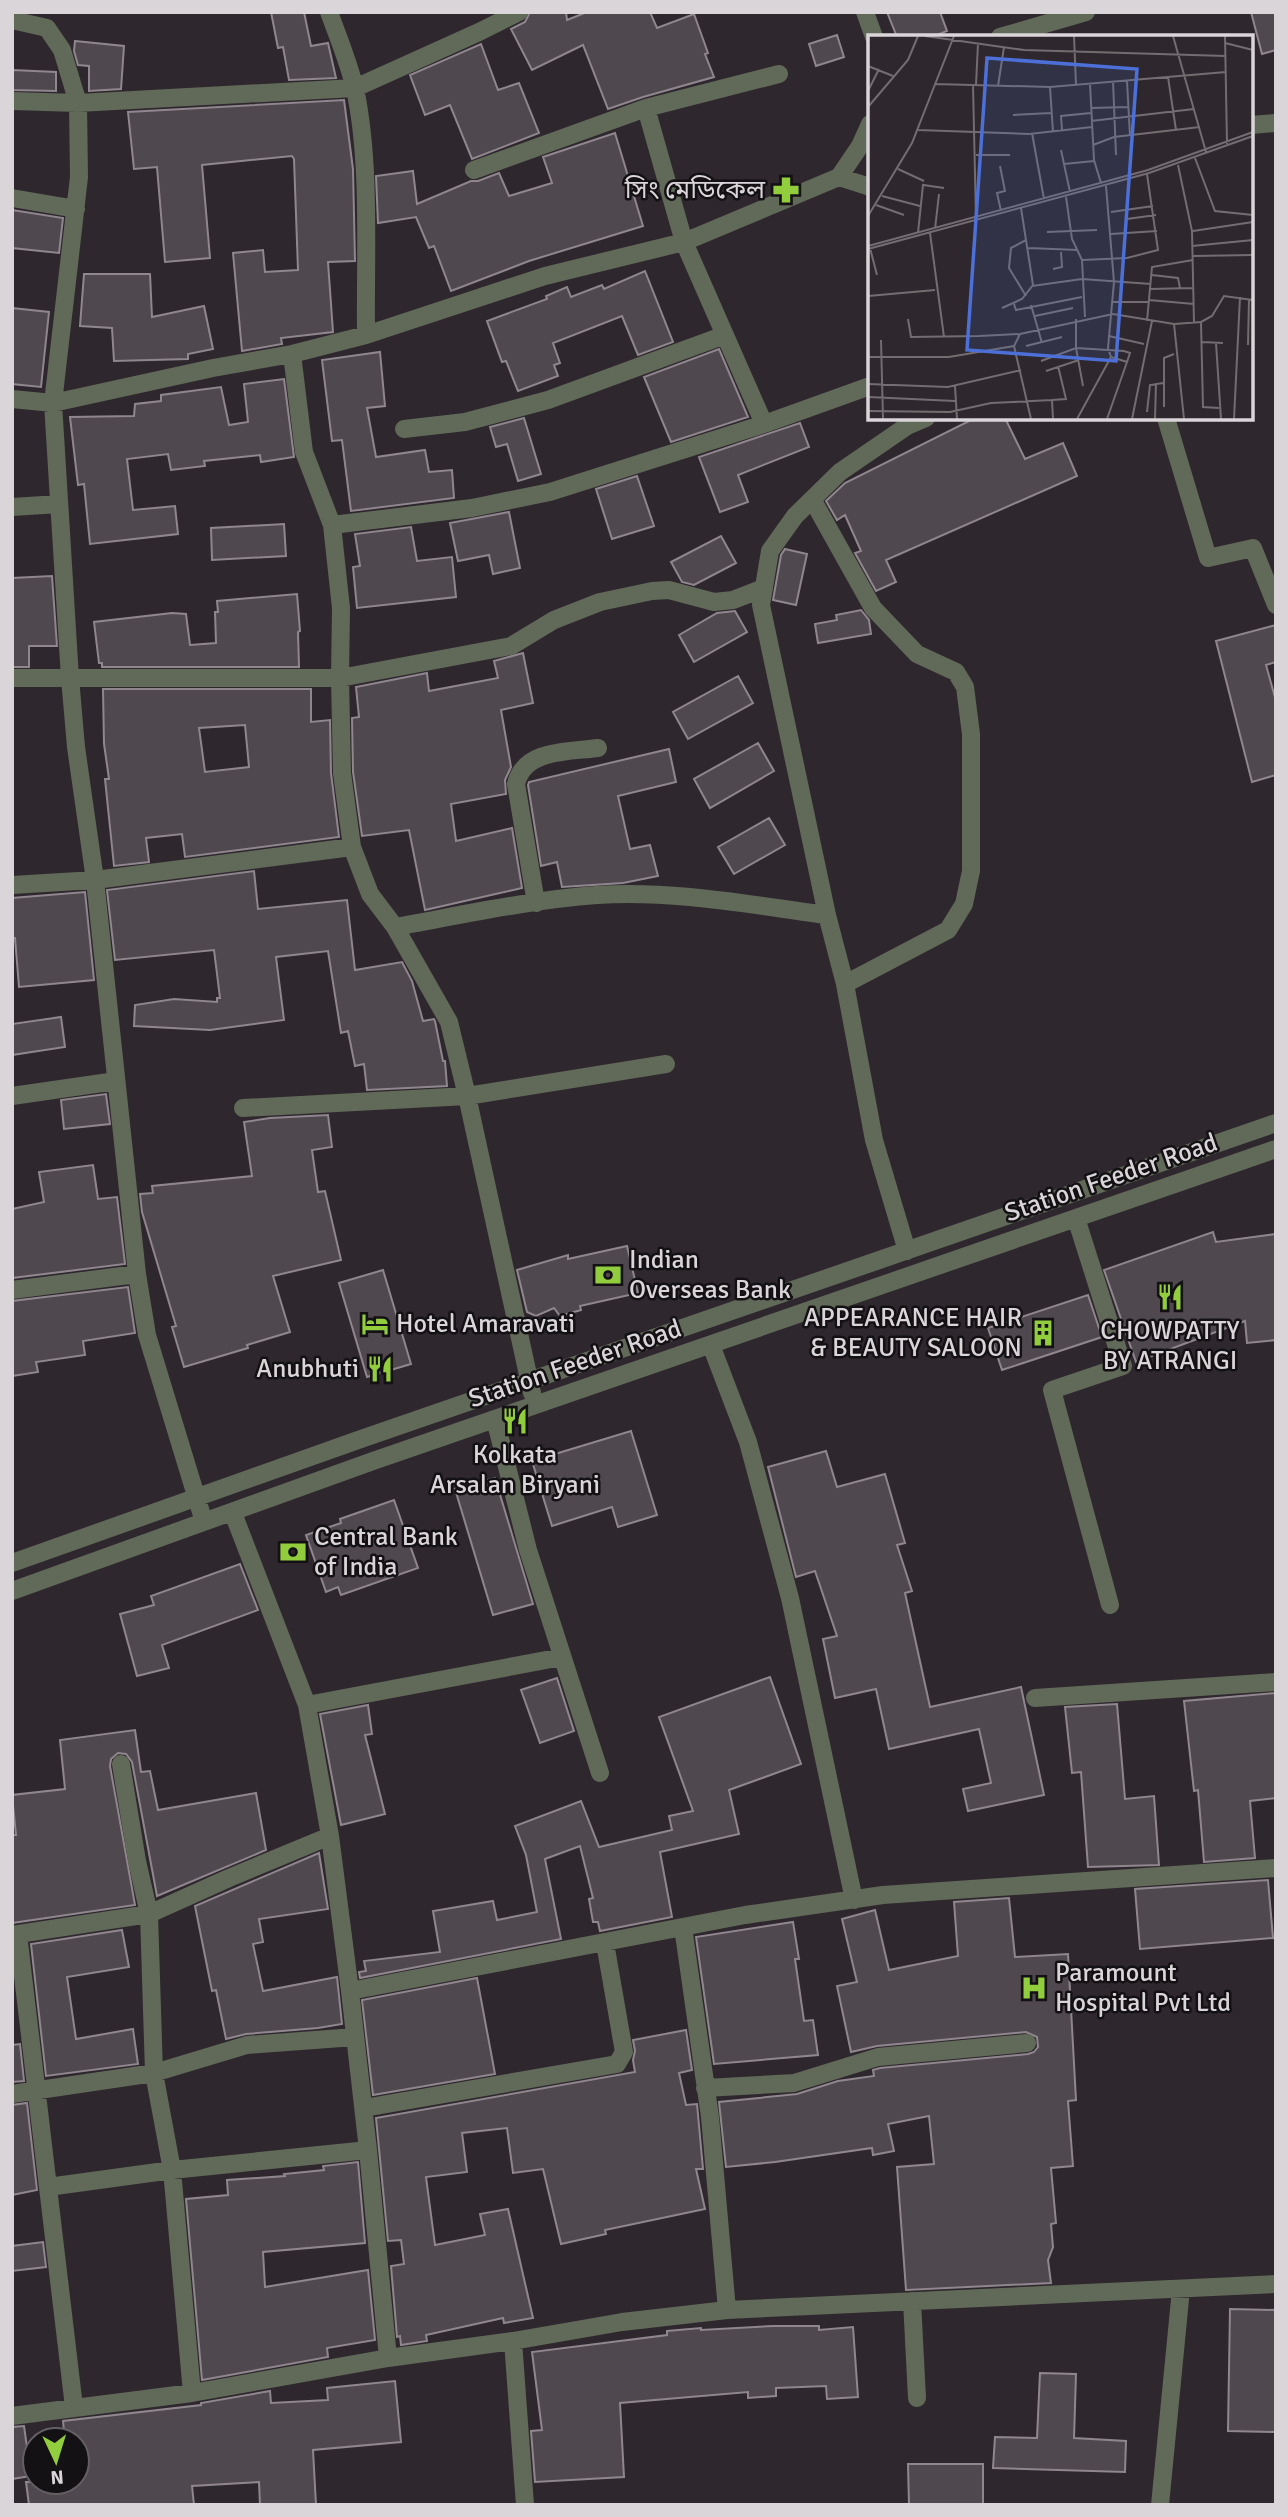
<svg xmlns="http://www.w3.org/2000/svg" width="1288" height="2517" font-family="Signika,'Noto Sans Bengali',sans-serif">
<rect width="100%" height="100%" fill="#2e272e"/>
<!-- building -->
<path fill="#50484f" stroke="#8f868e" stroke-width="2" fill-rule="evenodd" d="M271 12H304L311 46 328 43 336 78 289 80 283 47 278 48Z
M530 12H566L567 20 587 12H650L657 28 694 14 708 53 705 54 714 77 643 97 608 109 583 45 532 70 511 29 525 22Z
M887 12H940L947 31 932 37H897Z
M1251 12H1276V50L1262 54Z
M837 35 844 57 816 66 809 44Z
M75 41 124 46 121 89 89 91V66L78 65 74 51Z
M481 44 498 90 519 83 539 133 472 159 450 105 425 115 410 75Z
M12 70 56 72V91L12 90Z
M344 100 353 169 355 261 328 262 333 332 281 338 282 344 242 351 233 253 263 250 265 272 298 270 294 159 292 156 202 165 210 258 165 262 157 167 134 169 128 112Z
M615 133 643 226 529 261 451 291 434 246 429 248 416 217 378 223 376 176 413 171 417 204 471 181H478L499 173 509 196 552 183 543 157Z
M12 210 63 218 59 253 12 248Z
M645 271 673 342 638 355 622 316 553 343 560 363 554 365 558 376 518 391 506 361 502 362 487 321 547 299 546 296 567 287 571 297 602 285 604 289Z
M84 274H150L152 317 204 306 213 349 188 354V359L114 361 112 328 80 326Z
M12 308 49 312 41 387 12 384Z
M719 349 748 417 671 442 644 377Z
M380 352 385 406 367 408 376 457 425 450 429 472 452 470 454 498 351 511 342 440 332 441 322 360Z
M284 379 294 457 261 462 260 455 204 461 205 466 171 470 168 454 127 459 133 510 175 506 178 534 90 544 84 484 78 485 70 417 134 416 135 404 161 401V395L221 387 229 425 248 422 244 384Z
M524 418 541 474 518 481 507 444 496 447 490 427Z
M975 418H1005L1025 459 1063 443 1077 476 886 560 896 582 876 591 855 553 861 551 845 515 837 520 826 501 845 483Z
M800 423 809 447 738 475 748 502 720 512 699 457Z
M637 476 654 526 612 539 596 489Z
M509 512 520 568 493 574 489 555 458 561 450 523Z
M284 524 286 556 212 560 211 528Z
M411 527 417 561 452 557 456 597 357 608 353 567 360 566 355 534Z
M721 536 736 563 694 585 682 582 671 562Z
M785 549 807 554 796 605 773 600 781 555Z
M52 576 57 646H29V667H12V578Z
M297 594 300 631 298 632 299 667H102V663H99L94 622 172 613 186 614 190 645 216 643 215 612H218L217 601Z
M861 610 869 620 871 634 818 643 815 624 837 620 836 615Z
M735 611 747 632 694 662 679 635 717 613Z
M1276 625V662L1266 665 1276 701V775L1252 782 1216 641Z
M523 653 533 703 501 710 511 767 505 780 506 794 451 804 456 841 512 828 522 888 425 910 409 830 362 836 353 772 352 718 359 717 356 687 427 673 429 691 498 678 494 661Z
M738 676 753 703 688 739 673 712Z
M103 689H311V722L330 720 331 773 339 837 185 857 182 834 146 838 149 862 114 866 105 779H109L104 744ZM245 725 249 767 205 772 199 728Z
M758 743 774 771 710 808 694 779Z
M669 749 676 782 618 796 630 849 650 845 658 876 623 883 562 887 557 862 541 866 528 785 529 782Z
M769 818 785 845 734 874 718 847Z
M254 871 258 909 347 900 355 970 402 962 412 981 423 1021 434 1019 435 1021 443 1061H445L447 1086 367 1090 364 1064 355 1066 348 1031 341 1033 328 951 276 957 284 1020 210 1030 134 1026 135 1005 174 999 217 1002V998H220L214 950 115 960 107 890Z
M85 892 94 980 19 987 15 938H12V898Z
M61 1017 65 1047 12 1055V1024Z
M106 1094 110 1124 64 1129 61 1100Z
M328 1115 332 1147 312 1150 318 1192 325 1191 341 1260 273 1276 290 1332 247 1345 248 1348 184 1367 172 1327 176 1326 142 1212 140 1194 153 1193 152 1186 252 1176 244 1122 270 1118Z
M93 1165 98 1199 117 1197 125 1264 12 1278V1209L44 1202 39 1172Z
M1213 1232 1216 1242 1276 1234V1340L1247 1343 1245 1321 1136 1362 1104 1270Z
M627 1246 638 1293 580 1306 581 1310 560 1316 554 1308 536 1316 527 1312 517 1270 568 1255V1259Z
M383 1270 411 1364 367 1377 339 1283Z
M128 1287 135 1333 83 1341 85 1355 36 1362 38 1372 12 1376V1301Z
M1088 1295 1102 1337 1002 1370 988 1328Z
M631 1431 657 1515 618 1527 612 1507 552 1526 532 1461Z
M826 1451 837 1487 885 1474 905 1543 897 1545 912 1591 905 1593 930 1707 1021 1687 1044 1795 968 1811 963 1789 991 1783 979 1729 889 1749 876 1689 835 1698 823 1639 837 1636 815 1571 796 1577 768 1467Z
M495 1478 533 1604 493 1615 455 1489Z
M394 1500 418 1568 341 1595 338 1587 326 1592 306 1535 341 1523 340 1519Z
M240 1564 258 1610 162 1645 169 1668 137 1676 120 1614 154 1605 151 1596Z
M770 1677 801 1764 729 1790 739 1834 660 1852 672 1917 600 1931 598 1922H593L589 1899 593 1898 580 1846 545 1859 561 1939 360 1978 359 1972 366 1971 364 1961 440 1952 433 1911 493 1901 497 1920 537 1912 526 1855 515 1826 581 1801 599 1847 672 1830 669 1816 693 1811 659 1717Z
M557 1678 574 1731 540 1743 521 1690Z
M1276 1693V1798L1250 1801 1255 1858 1204 1862 1198 1790 1194 1791 1184 1701Z
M1117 1704 1125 1799 1154 1796 1159 1865 1088 1867 1081 1772 1072 1773 1065 1707Z
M368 1705 372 1734 365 1735 385 1814 341 1825 320 1714Z
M135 1730 141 1772 150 1771 158 1810 256 1793 266 1850 157 1896 132 1762 126 1754 118 1753 111 1759 110 1766 135 1905 12 1923V1835H16L12 1795 65 1789 60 1740Z
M319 1853 328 1909 259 1919 263 1942 253 1944 263 1991 337 1977 342 2024 318 2028 246 2034 226 2039 216 1990 212 1991 195 1906Z
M1268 1880 1273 1938 1140 1949 1135 1889Z
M1009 1898 1015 1957 1068 1954 1076 2100 1068 2101 1073 2166 1051 2168 1056 2223 1051 2224 1053 2247 1048 2260 1051 2283 906 2290 897 2167 934 2164 929 2116 888 2124 894 2151 873 2155 872 2148 775 2162 726 2167 719 2102 797 2094 838 2081 874 2076 873 2070 880 2068 1028 2054 1034 2052 1038 2047 1037 2037 1026 2032 877 2046 851 2052 837 1986 857 1982 842 1919 875 1910 889 1970 958 1956 954 1902Z
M793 1922 799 1959H795L804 2021 813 2020 818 2055 714 2064 696 1937Z
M122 1930 129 1967 67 1977 76 2039 133 2029 138 2064 46 2076 31 1944Z
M477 1978 495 2074 373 2095 362 2000Z
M686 2030 692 2070 679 2073 686 2105 697 2104 703 2169H696L705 2209 605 2230 606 2234 561 2244 543 2169 513 2173 507 2128 462 2133 467 2172 426 2177 435 2245 485 2235 480 2214 508 2209 533 2318 504 2323 503 2318 426 2335 427 2341 401 2345 400 2336 397 2337 391 2266 404 2264 401 2240 388 2241 376 2118 635 2072 633 2060 635 2051 633 2040Z
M20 2044 24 2081 12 2082V2045Z
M27 2103 37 2190 12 2195V2105Z
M358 2162 365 2243 263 2252 265 2287 368 2270 375 2340 327 2348 328 2357 202 2380 186 2199 228 2195 227 2180 285 2176 284 2174 324 2170 323 2166Z
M43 2242 46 2267 12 2271V2246Z
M1230 2309 1276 2310V2432L1228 2431Z
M773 2326H819V2330L853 2327 858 2397 827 2399 826 2386 776 2388V2396L748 2398V2392L620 2403 624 2477 535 2482 531 2431 542 2430 532 2352 667 2335V2331L701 2328V2330Z
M1040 2373 1076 2374 1074 2438 1126 2441 1125 2472 993 2468 995 2437 1037 2438Z
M395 2381 401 2442 313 2450 316 2505H260L259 2482 192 2486 194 2505H29L26 2482H77V2440H65L63 2421 201 2405V2403L270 2391 271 2403 328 2400 327 2388Z
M24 2426 31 2476 12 2479V2427Z
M908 2464H983V2505H909Z"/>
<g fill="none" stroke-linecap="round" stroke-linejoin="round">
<!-- minor -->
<path stroke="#616958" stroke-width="18" d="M329 12C338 37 349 63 355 89 371 163 365 258 366 335
M865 12 874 37
M12 20 47 28 62 50 78 103 79 177 53 403 70 678 76 747 95 880 137 1274 147 1335 204 1522
M1000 37 1086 12
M12 101 78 103 355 88 479 32 519 12
M646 108 684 242 764 424
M1251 125 1276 123
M474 170 646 108 779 74
M839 177 860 146 870 124
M12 198 76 209
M292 354 304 452 332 525 341 608 340 678 342 773 352 847 370 894 395 927 449 1022 467 1096 532 1393
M12 399 53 403 213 368 292 354 366 335 545 276 684 242 839 177 870 187
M1166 418 1208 558 1253 548 1276 605
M404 429 465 422 548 400 725 335
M812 499 873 608 917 654 956 672 965 687 971 734V871L964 904 948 930 845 984
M12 507 59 504
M332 525 472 508 550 492 764 424 870 386
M12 678H340L511 646 554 620 600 602 652 591 669 590 714 602 733 600 764 588
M12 885 95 880 352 847
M536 903 516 784C524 749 568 752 598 748
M395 927C462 915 529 900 597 895 674 890 751 905 827 915
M12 1096 116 1081
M243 1108 467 1096 666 1064
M1076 1218 1123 1366 1052 1390 1110 1605
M907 1251 874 1140 845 984 827 915 761 605 770 551 795 516 840 472 907 426 926 418
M12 1290 137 1274
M711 1345 748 1442 790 1598 854 1900
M495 1419 528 1550 600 1773
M233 1513 307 1705 330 1836 350 1991 368 2150 388 2358
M12 1563 361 1439 1276 1123
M12 1591 373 1461 1276 1149
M1035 1698 1276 1682
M307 1705 562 1657
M121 1764 137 1861 149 1914 154 2073 172 2170 192 2393
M683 1927 710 2117 727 2310
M18 1934 74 2407
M12 1935 149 1914 229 1878 330 1836
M350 1991 745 1915 883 1895 1276 1868
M705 2088 794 2083 878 2057 1027 2043
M12 2094 154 2073 247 2045 355 2037
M364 2108 617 2064 624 2052 605 1943
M48 2187 172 2170 368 2150
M912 2301 917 2398
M513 2341 525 2505
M12 2416 192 2393 388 2358 513 2341 622 2322 727 2310 1276 2284
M1160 2505 1181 2289"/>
</g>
<!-- icons -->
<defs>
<g id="pharmacy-bare" transform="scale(2.1)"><path d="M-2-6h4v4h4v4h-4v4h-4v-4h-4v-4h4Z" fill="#92cd3e" stroke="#141114" stroke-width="2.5" paint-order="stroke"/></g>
<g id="bank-bare" transform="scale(2.1)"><path d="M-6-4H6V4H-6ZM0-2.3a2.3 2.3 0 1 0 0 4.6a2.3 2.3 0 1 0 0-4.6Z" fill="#92cd3e" stroke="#141114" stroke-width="2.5" paint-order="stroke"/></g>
<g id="restaurant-bare" transform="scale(2.1)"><path d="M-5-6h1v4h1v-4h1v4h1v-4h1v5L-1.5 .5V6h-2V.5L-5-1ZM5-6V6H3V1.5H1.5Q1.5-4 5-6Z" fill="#92cd3e" stroke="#141114" stroke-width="2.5" paint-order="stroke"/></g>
<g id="hotel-bare" transform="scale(2.1)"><path d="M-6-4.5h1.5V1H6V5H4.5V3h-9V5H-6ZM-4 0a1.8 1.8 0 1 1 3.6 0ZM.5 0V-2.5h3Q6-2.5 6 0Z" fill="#92cd3e" stroke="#141114" stroke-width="2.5" paint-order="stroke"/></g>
<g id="building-bare" transform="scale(2.1)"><path d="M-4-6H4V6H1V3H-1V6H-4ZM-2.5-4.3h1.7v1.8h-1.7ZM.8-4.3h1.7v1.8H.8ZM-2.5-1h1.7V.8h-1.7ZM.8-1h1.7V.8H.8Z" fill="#92cd3e" stroke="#141114" stroke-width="2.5" paint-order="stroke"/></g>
<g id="hospital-bare" transform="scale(2.1)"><path d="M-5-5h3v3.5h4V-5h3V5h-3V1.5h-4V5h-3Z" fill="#92cd3e" stroke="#141114" stroke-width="2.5" paint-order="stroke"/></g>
</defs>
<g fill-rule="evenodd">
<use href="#pharmacy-bare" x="786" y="190"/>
<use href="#bank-bare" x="608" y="1275"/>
<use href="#restaurant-bare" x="1170" y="1297"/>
<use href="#hotel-bare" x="375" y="1324"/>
<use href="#building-bare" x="1043" y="1333"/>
<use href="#restaurant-bare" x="380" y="1369"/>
<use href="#restaurant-bare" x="515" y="1421"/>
<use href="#bank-bare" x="293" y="1552"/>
<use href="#hospital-bare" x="1034" y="1988"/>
</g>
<g text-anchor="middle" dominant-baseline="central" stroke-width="5" stroke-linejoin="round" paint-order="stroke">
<!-- poi labels -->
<g font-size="26" fill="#dad5d9" stroke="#141114" text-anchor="start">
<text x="765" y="190" text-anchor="end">সিং মেডিকেল</text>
<text x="629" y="1260">Indian<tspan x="629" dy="30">Overseas Bank</tspan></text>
<text x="1022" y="1318" text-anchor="end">APPEARANCE HAIR<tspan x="1022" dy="30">&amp; BEAUTY SALOON</tspan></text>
<text x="396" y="1324">Hotel Amaravati</text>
<text x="1170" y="1331" text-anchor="middle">CHOWPATTY<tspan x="1170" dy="30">BY ATRANGI</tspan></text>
<text x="359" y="1369" text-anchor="end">Anubhuti</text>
<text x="515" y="1455" text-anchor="middle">Kolkata<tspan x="515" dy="30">Arsalan Biryani</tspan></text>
<text x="314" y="1537">Central Bank<tspan x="314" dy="30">of India</tspan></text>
<text x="1055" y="1973">Paramount<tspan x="1055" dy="30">Hospital Pvt Ltd</tspan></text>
</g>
<!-- street labels -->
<g font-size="26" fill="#dad5d9" stroke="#141114">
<text transform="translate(1111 1178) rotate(-19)">Station Feeder Road</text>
<text transform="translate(575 1364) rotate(-19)">Station Feeder Road</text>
</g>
</g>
<!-- overview -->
<g transform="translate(868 35)">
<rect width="385" height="385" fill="#2e272e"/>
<path fill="none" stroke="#736d72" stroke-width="2" d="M57 1 156 15 358 21M206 1 208 50M305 1 338 117M357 1 359 109M357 8 385 15M0 31 25 41M300 42 308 95M245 46 248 120M259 46 262 101M67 49 182 52 358 37M222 49 226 125 233 148M105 50 108 184M108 50 110 8M130 51 136 12M182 52 185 97M0 56 11 34M0 72 40 25 50 1M223 73 260 72M145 80 183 78M223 86 326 74M50 95 161 99 224 92M194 95 193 81 223 78M164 98 176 164M225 110 246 102 332 92M193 115 202 157M108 120H142M327 123 347 176 385 180M196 129 226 126M310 130 324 196 326 288M132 131 137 156 129 158 133 176M30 134 56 146M238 151 246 247 240 313 243 322 259 327 239 384M14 161 52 171M198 162 204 204 214 225 217 282M8 170 36 180M243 177 285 171M0 181 44 108 86 1M259 184 288 180M67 194 71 159M325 196 385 187M179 197 229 195M50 198 55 150 76 153M62 198 76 302M243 199 289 196M0 211 280 135 385 97M324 211 385 205M2 213 9 240M160 213 210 215M0 214 281 138 385 101M325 221 385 220M214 225 259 223 290 215 279 139M185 234 194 232 193 217M284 240 310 243 312 253M164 251 214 244 283 249M282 254 326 253M0 261 67 255M158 261 141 233 143 213 158 205M281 265 326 269M245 267H281M146 269 148 275 214 262M163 270 174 308M134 273 154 264 165 250 153 173M167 281 205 273M40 284 43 302 111 301 152 299 245 279 306 289 333 287 344 281 356 261 385 265M208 284V313L215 351M279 286 284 232 325 225M333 287 335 372 351 373M306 289 316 384M152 299 146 311 163 384M241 301 276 309M13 305 15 384M334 307 355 308M348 308 353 384M380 310 381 264M158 311 194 302M0 322H81L146 311M173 326 208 313 256 316 262 318 259 327M178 336 211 325M0 349 80 352 153 335M87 351 89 384M0 362 87 366M184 365 198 364 190 331M296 372V323L306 319M0 376 82 377 123 368 184 365 185 384M279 377 282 350 295 348M209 384 243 322M264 384 284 286M287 384 288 348M366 384 372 262"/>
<path fill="#4c70d8" fill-opacity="0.15" stroke="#4c70d8" stroke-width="3.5" d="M119 23 269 34 248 326 99 315Z"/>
<rect width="385" height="385" fill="none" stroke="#dad5d9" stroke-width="3.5"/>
</g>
<!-- border -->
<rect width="1288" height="2517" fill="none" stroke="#dad5d9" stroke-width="28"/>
<!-- north arrow -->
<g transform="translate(56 2461) rotate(176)"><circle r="33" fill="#141114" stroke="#635f63" stroke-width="2"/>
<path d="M0-5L12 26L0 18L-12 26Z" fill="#92cd3e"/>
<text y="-10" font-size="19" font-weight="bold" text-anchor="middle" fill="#dad5d9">N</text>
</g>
</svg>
